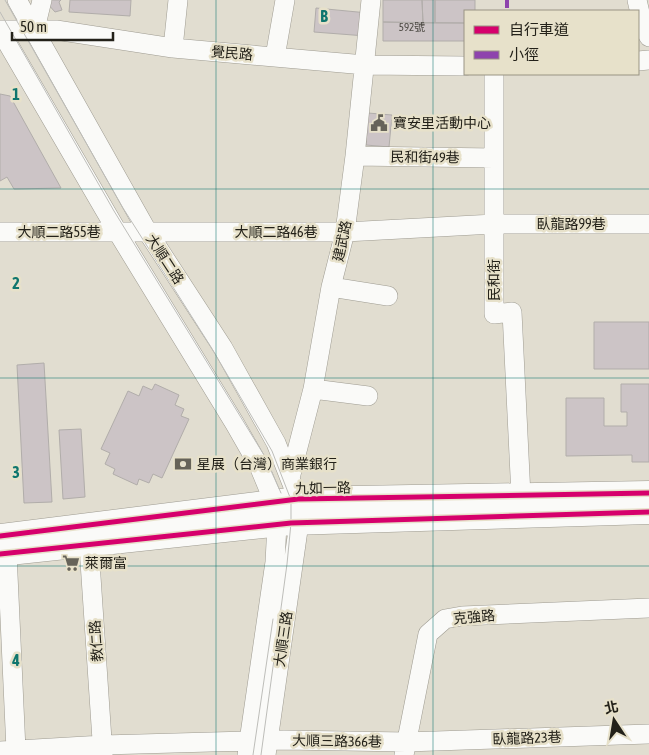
<svg xmlns="http://www.w3.org/2000/svg" width="649" height="755" font-family="'Asap Condensed','Noto Sans TC',sans-serif">
<rect width="100%" height="100%" fill="#e1ddd0"/>
<!-- building -->
<path fill="#ccc4c6" stroke="#b1adaa" d="M51 0H61L59 2 62 10 55 12 47 3Z
M70 0H131L130 16 69 12Z
M383 0H422L423 23 383 22Z
M422 0H435V23H423Z
M435 0H475V11H465V23H435Z
M316 8 368 13 366 36 314 32Z
M383 22 465 23V41H383Z
M0 94 10 96 61 188 14 189 7 177 0 181Z
M368 113 392 115 389 147 366 145Z
M594 322H649V369H594Z
M44 363 52 502 24 503 17 365Z
M155 384 179 395 175 405 184 409 181 416 189 419 162 478 153 474 149 483 139 479 137 485 113 474 115 469 105 464 110 453 101 449 128 391 139 396 143 386 152 390Z
M621 384H649V462H632V455L566 456V398H604V426H627V412H621Z
M81 429 85 497 63 499 59 430Z"/>
<g fill="none" stroke-linecap="round" stroke-linejoin="round">
<!-- minor casing -->
<g stroke="#9e9b91" stroke-width="20">
<path id="minor" d="M17 0 147 231 223 348 276 443 298 499 299 523 266 755
M637 0 643 26 649 37
M35 29 42 0
M0 30 117 231 235 424 259 466 274 502 277 524 275 562 247 755
M0 30H56L173 48 365 65 465 66
M173 48 178 0
M275 57 285 0
M638 61 649 60
M494 74V314L512 312 521 496
M355 156 494 158
M0 232H345L494 224H649
M331 287 388 296
M313 389 368 396
M290 478 313 389 331 287 345 232 355 156 371 0
M88 532 103 755
M7 553 16 750
M0 751 103 745 284 740 406 742 649 734
M404 755 428 634 445 619 462 616 649 608"/>
</g>
<!-- major casing -->
<g stroke="#9e9b91" stroke-width="25">
<path id="major" d="M0 536 298 499 649 493
M0 554 291 523 649 512"/>
</g>
<!-- minor -->
<use href="#minor" stroke="#fafaf8" stroke-width="19"/>
<!-- major -->
<use href="#major" stroke="#fafaf8" stroke-width="24"/>
<!-- tram -->
<path stroke="#bdbdb9" stroke-width="1" d="M5 0 123 208 211 347 272 451 291 500V523L287 564 261 755
M0 12 114 211 264 455 281 493
M253 755 273 619"/>
<!-- quiet -->
<path stroke="#8e44ad" stroke-width="4" stroke-dasharray="8 4" stroke-linecap="butt" d="M507 0V11"/>
<!-- cycleway casing -->
<g stroke="#e7e1ca" stroke-width="8">
<path id="cycleway" d="M0 536 298 499 649 493
M0 554 291 523 649 512"/>
</g>
<!-- cycleway -->
<use href="#cycleway" stroke="#d6006c" stroke-width="5"/>
</g>
<!-- grid -->
<path fill="none" stroke="#0f766e" stroke-width="1" stroke-opacity="0.55" d="M216 0V755M433 0V755M0 189H649M0 378H649M0 566H649"/>
<!-- icons -->
<defs>
<g id="civic-bare" transform="scale(1.35)"><path d="M-.6-6.5H3V-4.5H.6V-3L4-1V1h2V6H-6V1h2V-1L-.6-3ZM-1.2 2.5V6h2.4V2.5Z" fill="#666359" stroke="#e7e1ca" stroke-width="2.5" paint-order="stroke"/></g>
<g id="bank-bare" transform="scale(1.35)"><path d="M-6-4H6V4H-6ZM0-2.3a2.3 2.3 0 1 0 0 4.6a2.3 2.3 0 1 0 0-4.6Z" fill="#666359" stroke="#e7e1ca" stroke-width="2.5" paint-order="stroke"/></g>
<g id="supermarket-bare" transform="scale(1.35)"><path d="M-6-5.5h2.5l.6 2H6L4.5 2H-2.5L-4.4-4H-6ZM-1.5 3.2a1.3 1.3 0 1 0 .1 0ZM3 3.2a1.3 1.3 0 1 0 .1 0Z" fill="#666359" stroke="#e7e1ca" stroke-width="2.5" paint-order="stroke"/></g>
</defs>
<g fill-rule="evenodd">
<use href="#civic-bare" x="379" y="123"/>
<use href="#bank-bare" x="183" y="464"/>
<use href="#supermarket-bare" x="71" y="563"/>
</g>
<g text-anchor="middle" dominant-baseline="central" stroke-width="5" stroke-linejoin="round" paint-order="stroke">
<!-- number labels -->
<g font-size="11" fill="#4d4a44">
<text x="412" y="27">592號</text>
</g>
<!-- street labels -->
<g font-size="14" fill="#232119" stroke="#e7e1ca">
<text transform="translate(232 53) rotate(5)">覺民路</text>
<text transform="translate(425 157) rotate(1)">民和街49巷</text>
<text x="571" y="224">臥龍路99巷</text>
<text x="59" y="232">大順二路55巷</text>
<text x="276" y="232">大順二路46巷</text>
<text transform="translate(342 241) rotate(-78)">建武路</text>
<text transform="translate(165 259) rotate(57)">大順二路</text>
<text transform="translate(494 280) rotate(-90)">民和街</text>
<text transform="translate(323 488) rotate(-1)">九如一路</text>
<text transform="translate(474 617) rotate(-5)">克強路</text>
<text transform="translate(283 639) rotate(-82)">大順三路</text>
<text transform="translate(96 641) rotate(-94)">教仁路</text>
<text transform="translate(527 738) rotate(-2)">臥龍路23巷</text>
<text transform="translate(337 741) rotate(1)">大順三路366巷</text>
</g>
<!-- poi labels -->
<g font-size="14" fill="#232119" stroke="#e7e1ca" text-anchor="start">
<text x="393" y="123">寶安里活動中心</text>
<text x="197" y="464">星展（台灣）商業銀行</text>
<text x="85" y="563">萊爾富</text>
</g>
</g>
<g font-size="16" text-anchor="middle" font-weight="bold" fill="#0f766e" stroke="#e7e1ca" stroke-width="5" stroke-linejoin="round" paint-order="stroke">
<text x="324" y="22">B</text>
<text x="16" y="100">1</text>
<text x="16" y="289">2</text>
<text x="16" y="478">3</text>
<text x="16" y="666">4</text>
</g>
<!-- legend -->
<rect x="464" y="10" width="175" height="65" fill="#e7e1ca" stroke="#999483"/>
<rect x="474" y="26" width="25" height="8" fill="#d6006c" stroke="#999483"/>
<text x="509" y="35" font-size="15" fill="#232119">自行車道</text>
<rect x="474" y="51" width="25" height="8" fill="#8e44ad" stroke="#999483"/>
<text x="509" y="60" font-size="15" fill="#232119">小徑</text>
<!-- north arrow -->
<g transform="translate(614 720) rotate(348)" stroke="#e7e1ca" stroke-width="4" paint-order="stroke">
<path d="M0-4L9 19L0 12L-9 19Z" fill="#232119"/>
<text y="-8" font-size="14" font-weight="bold" text-anchor="middle" fill="#232119">北</text>
</g>
<!-- scale -->
<path d="M12 32v8h101v-8" fill="none" stroke="#232119" stroke-width="2.5"/>
<text x="20" y="32" font-size="15" fill="#232119" stroke="#e7e1ca" stroke-width="4" paint-order="stroke">50 m</text>
</svg>
